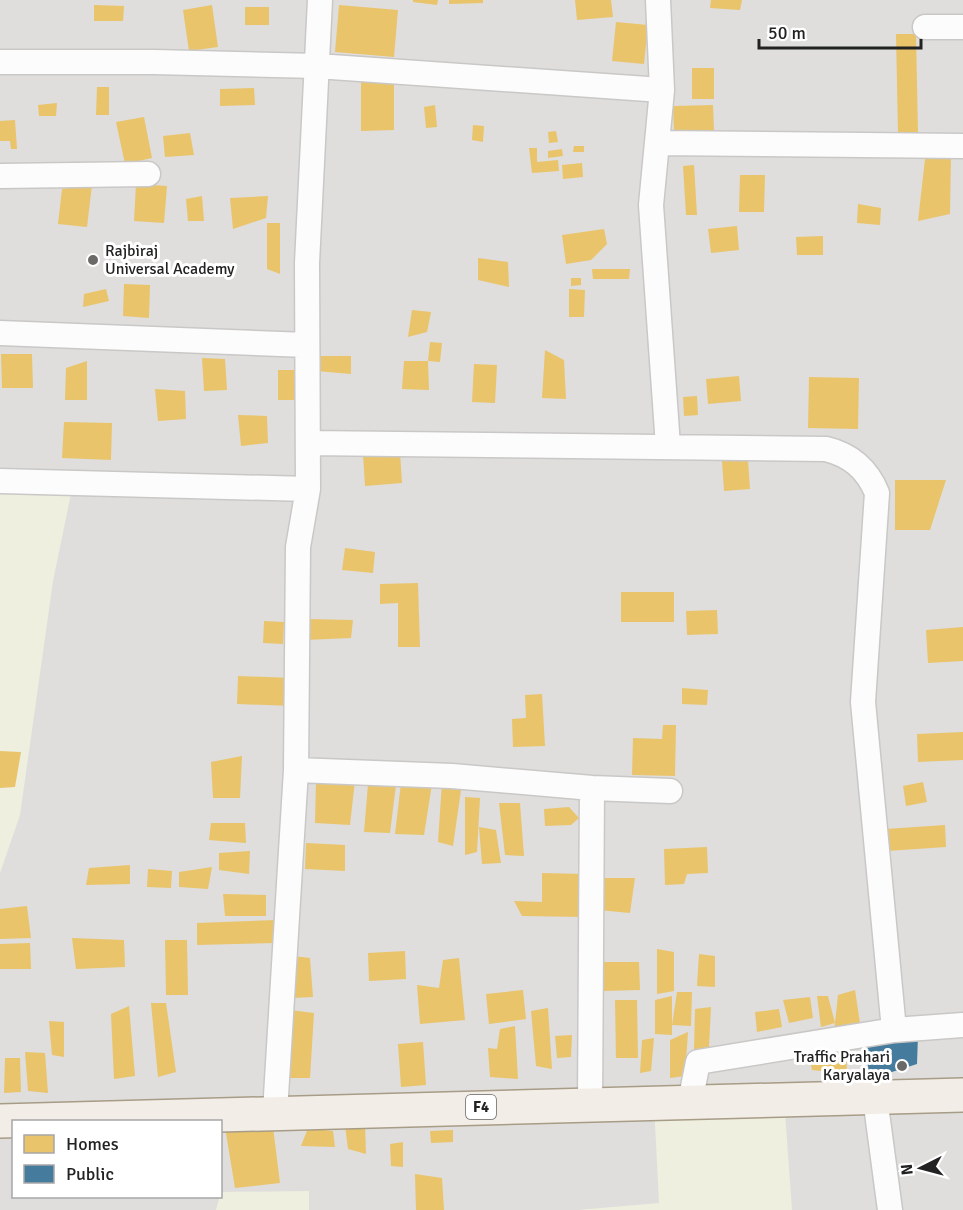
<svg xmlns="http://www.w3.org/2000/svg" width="963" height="1210" font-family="Signika,sans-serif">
<rect width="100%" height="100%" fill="#f0eeeb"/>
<!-- residential -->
<path fill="#dfdedc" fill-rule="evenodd" d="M0 0H963V1210H0ZM14 1122H220V1196H14Z"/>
<!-- farmland -->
<path fill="#efefdf" d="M0 481 73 484 53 581 20 815 0 873Z
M654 1104 785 1113 792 1210H578L659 1203Z
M309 1191V1210H216L221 1192Z"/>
<!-- homes -->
<path fill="#e9c46a" d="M413 0H438L437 5 413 2Z
M449 0H483V3L449 4Z
M575 0H611L613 17 577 20Z
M711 0H742L740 10 710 8Z
M94 5 124 6 123 21H94Z
M212 5 218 47 189 51 183 10Z
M339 5 398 10 394 57 335 52Z
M245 7H269V25H245Z
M616 22 648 25 644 64 612 61Z
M896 34H916L918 133 898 134Z
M692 68H714V99H692Z
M361 82H394V130L361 131Z
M97 87H109V115H96Z
M254 88 255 105 220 106V89Z
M57 103 56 116H39L38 105Z
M435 105 437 127 426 128 424 107Z
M713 105 714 131 674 132 673 106Z
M144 117 152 158 125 164 116 122Z
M15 120 17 149H11L10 141H0V121Z
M473 125 484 126 483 142 472 140Z
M556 131 558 142 549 143 548 132Z
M190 133 194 155 165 157 163 136Z
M574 146H584V152H573Z
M529 148H537V162L558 160 559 171 532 173Z
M562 149 563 156 548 158V151Z
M951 155 950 214 918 221 925 159Z
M582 163 583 177 563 179 562 165Z
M694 165 697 215H686L683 166Z
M740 175H765L764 212H739Z
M136 184 167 186 164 223 134 221Z
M92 185 87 227 58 224 62 189Z
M202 196 204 221H188L186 199Z
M268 196 266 218 233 229 230 198Z
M858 204 881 208 880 225 857 223Z
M267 223H280V274L267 269Z
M737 226 739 250 711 253 708 229Z
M604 229 607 244 591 260 566 264 562 235Z
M823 236V255H797L796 237Z
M478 258 508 262 509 287 478 280Z
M592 269H630L629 279H593Z
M571 278H581V285L571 286Z
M124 284 150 285 149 318 123 316Z
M106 289 109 301 83 307 84 294Z
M569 289 585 290 584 317H569Z
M412 310 431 312 427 332 408 337Z
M430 342 442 343 440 362 428 361Z
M545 350 564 360 566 399 542 398Z
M1 354H32L33 388H2Z
M316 356H351V374L316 371Z
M202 358 225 359 227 390 204 391Z
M87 361V400H65L66 368Z
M404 361H428L429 390 402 389Z
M474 364 497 365 495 403 472 402Z
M278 370H300V400H278Z
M739 376 741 401 708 404 706 379Z
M809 377 859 378 858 429 808 428Z
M155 389 185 391 186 419 158 421Z
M697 396 698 415 684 416 683 397Z
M238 415 267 416 268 443 241 446Z
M64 422 112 423 111 460 62 458Z
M400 452 402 483 365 486 363 454Z
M748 460 750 489 724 491 722 461Z
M895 480H946L930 530H895Z
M345 548 375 552 373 573 342 570Z
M418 583 420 647H398V603L380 604V584Z
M621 592H674V622H621Z
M717 610 718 634 687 635 686 611Z
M307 619 353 620 351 638 305 640Z
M264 621 284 622 283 644 263 643Z
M963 627V661L928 663 926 630Z
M238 676 293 678 292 706 237 704Z
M682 688 708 690 707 705 682 704Z
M542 694 545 746 513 747 512 719 526 718 525 695Z
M663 725H676L675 776 632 775 633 738 662 739Z
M963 732V760L918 762 917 734Z
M0 751 21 752 15 787 0 788Z
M242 756 240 798H213L211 762Z
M355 780 350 825 315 823 316 781Z
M442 782 462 783 453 846 438 842Z
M923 782 927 802 906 806 903 786Z
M401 783 432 784 424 835 395 834Z
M368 784 396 785 390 833 364 832Z
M465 797 480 798 477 852 465 855Z
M499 803H520L524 856 505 855Z
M569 807 579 818 571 825 545 826 544 809Z
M211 823H245L246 843 209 840Z
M945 825 946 847 887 851 886 829Z
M479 827 496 830 501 863 482 864Z
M306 843 345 845V871L305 869Z
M707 847 708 873 687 874 684 884 665 885 664 849Z
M250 851 249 874 219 870V853Z
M130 865V884L86 885 89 868Z
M212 867 208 889 179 887V872Z
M148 869 172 871 171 888 147 887Z
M542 873 584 874V917L522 916 514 901 542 902Z
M596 878H635L630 913 598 910Z
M223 894 266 895V916H225Z
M27 906 31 938 0 939V909Z
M277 920V943L197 945V923Z
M72 938 124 940 125 967 76 969Z
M165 940H187L188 995H166Z
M30 943 31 969H0V944Z
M657 949 674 952V991L657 994Z
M405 951 406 979 369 981 368 953Z
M699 954 715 956V987L697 986Z
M293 956 310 958 313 997 292 998Z
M459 958 465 1020 420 1024 417 985 439 988 443 960Z
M602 962H639L640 990 602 991Z
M523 990 526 1019 489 1024 486 994Z
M855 990 860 1023 834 1029 835 1023 821 1027 817 996H828L835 1023 838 995Z
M677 992H692L691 1026 672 1025Z
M672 996V1035L655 1034V1000Z
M810 997 813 1018 789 1023 783 1000Z
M615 1000H637L638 1058H616Z
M151 1003H166L176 1072 158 1077Z
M129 1006 135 1076 114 1079 111 1014Z
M711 1007 709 1047 694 1050 695 1009Z
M548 1008 552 1069 536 1066 531 1011Z
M779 1009 782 1027 757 1032 755 1012Z
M290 1010 314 1013 310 1078H289Z
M49 1021 64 1022V1057L52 1055Z
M515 1026 518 1079 490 1077 488 1048 497 1049 500 1029Z
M688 1032 685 1076 670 1078V1040Z
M572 1035 571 1057 557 1058 555 1036Z
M654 1038 651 1071 640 1073 642 1040Z
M423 1042 426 1085 401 1087 398 1044Z
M846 1046 847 1074 812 1070 808 1050Z
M25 1052 45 1053 48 1093 28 1091Z
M5 1058H20L21 1092 4 1093Z
M365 1125 366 1154 348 1149 345 1126Z
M225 1127H273L280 1183 235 1188Z
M308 1128 333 1131 335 1147 301 1146Z
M453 1130V1142L431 1143 430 1131Z
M403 1142V1167L391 1166 390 1144Z
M415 1174 442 1178 444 1210H416Z"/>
<!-- public -->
<path fill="#457b9d" d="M918 1035 917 1064 870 1079 864 1040Z"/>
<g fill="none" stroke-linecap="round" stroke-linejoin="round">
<!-- street casing -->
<g stroke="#c9c8c7" stroke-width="27">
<path id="street" d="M658 0 662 90 651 205 668 446
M925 27H963
M0 62H154L317 66 662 90
M657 143 963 146
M0 176 148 174
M0 333 307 345
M308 443 826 449C851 455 867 469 877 493L863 702 894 1030
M0 481 308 489
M296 770 452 776 592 788 670 791
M875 1098 890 1210
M690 1102 698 1062 894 1030 963 1025
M590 1105 592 788
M275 1112 296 770 298 547 308 489 307 263 320 0"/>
</g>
<!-- primary casing -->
<g stroke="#a79c86" stroke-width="36">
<path id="primary" d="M0 1121 963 1095"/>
</g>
<!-- street -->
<use href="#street" stroke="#fdfcfc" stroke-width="24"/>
<!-- primary -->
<use href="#primary" stroke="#f3ede7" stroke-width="33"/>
</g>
<!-- markers -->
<g fill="#6a6968" stroke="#fff" stroke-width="2">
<circle cx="93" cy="260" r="6"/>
<circle cx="902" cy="1066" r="6"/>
</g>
<g text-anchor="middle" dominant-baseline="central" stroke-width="6" stroke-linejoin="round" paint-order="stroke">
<!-- shield labels -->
<rect fill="#fff" stroke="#646464" stroke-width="1.5" x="466" y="1095" width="30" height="24" rx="4.5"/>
<g font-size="15" font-weight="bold" fill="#222">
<text x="481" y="1107">F4</text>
</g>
<!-- poi labels -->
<g font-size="16" fill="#222" stroke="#fff" text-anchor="start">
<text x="105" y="251">Rajbiraj<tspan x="105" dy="18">Universal Academy</tspan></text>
<text x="890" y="1057" text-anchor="end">Traffic Prahari<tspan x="890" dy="18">Karyalaya</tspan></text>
</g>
</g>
<!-- legend -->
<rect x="12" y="1120" width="210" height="78" fill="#ffffff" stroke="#a7a7a7" stroke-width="1.5"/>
<rect x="24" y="1135" width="30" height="18" fill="#e9c46a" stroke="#a7a7a7" stroke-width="1.5"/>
<text x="66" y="1150" font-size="18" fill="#222222">Homes</text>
<rect x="24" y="1165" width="30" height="18" fill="#457b9d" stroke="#a7a7a7" stroke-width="1.5"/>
<text x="66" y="1180" font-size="18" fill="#222222">Public</text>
<!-- north arrow -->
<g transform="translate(921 1168) rotate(264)" stroke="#ffffff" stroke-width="4.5" paint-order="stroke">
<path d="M0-4.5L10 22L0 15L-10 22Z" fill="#222222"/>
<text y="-9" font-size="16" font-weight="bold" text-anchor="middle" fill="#222222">N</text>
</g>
<!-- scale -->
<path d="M759 39v9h162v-9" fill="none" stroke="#222222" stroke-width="3"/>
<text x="768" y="39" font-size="18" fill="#222222" stroke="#ffffff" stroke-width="4.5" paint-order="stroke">50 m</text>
</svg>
